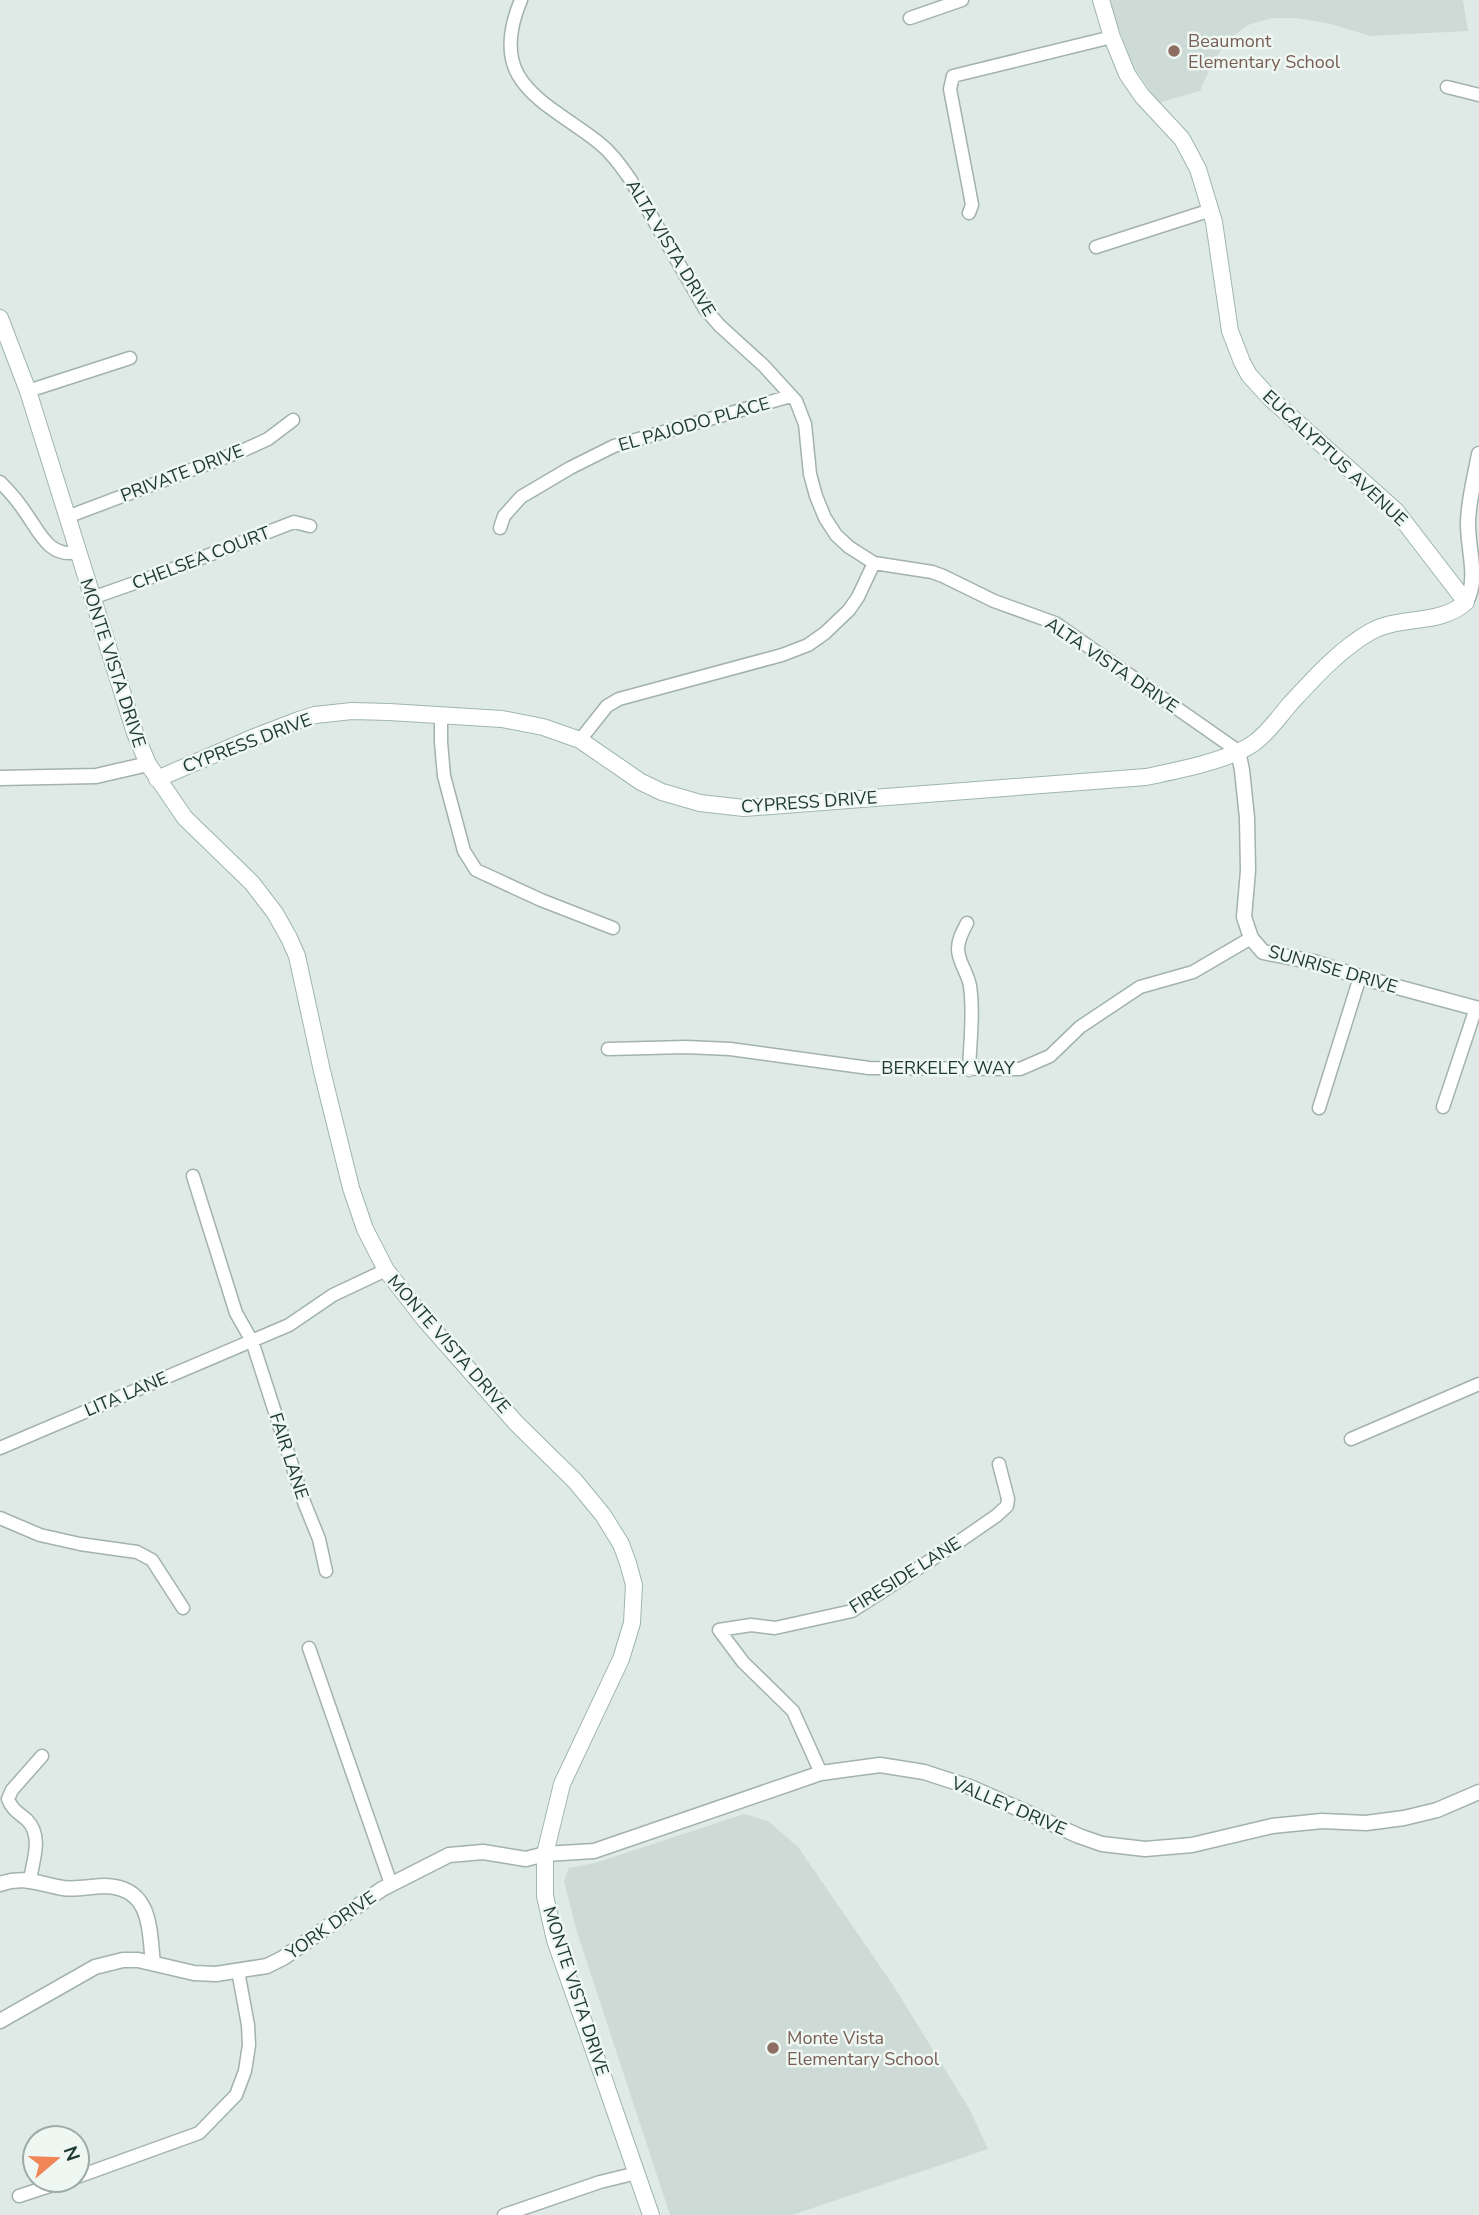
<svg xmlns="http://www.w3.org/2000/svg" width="1479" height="2215" font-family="'Nunito Sans',sans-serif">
<rect width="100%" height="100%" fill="#dfeae6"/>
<!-- built -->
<path fill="#cddad5" d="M1108 0H1463L1468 31 1371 36 1331 24 1295 18H1272L1248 25 1228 40 1212 63 1200 91 1158 103 1133 65Z
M744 1814 768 1821 798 1847 893 1985 970 2110 988 2149 792 2215H670L577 1932 564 1881 569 1868 595 1863Z"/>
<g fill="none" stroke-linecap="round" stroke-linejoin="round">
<!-- minor casing -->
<g stroke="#a2b2ad" stroke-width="15">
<path id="minor" d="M521 0C486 83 544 100 598 142 611 152 620 165 630 179L705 309 720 326 764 366 796 401 805 424 810 474 816 496 825 518 836 535 849 547 874 563 932 572 943 576 994 601 1055 623 1238 751
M910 18 962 0
M1447 87 1479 95
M969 213 972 205 970 194 950 89 953 76 1112 37
M1096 247 1211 210
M28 391 130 358
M0 482C9 491 18 501 25 512 39 531 49 559 78 552
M67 517 244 450 268 439 293 420
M500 528 504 516 521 497 570 468 614 446 791 396
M92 598 160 574 294 522 310 526
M441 714V742L444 776 464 851 476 870 541 900 613 928
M580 740 607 706 619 699 782 655 808 645 825 633 849 610 858 597 874 563
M967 923C963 931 958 939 958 949 958 962 968 973 970 986 974 1013 970 1042 969 1070
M608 1049 686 1047 730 1049 869 1068 1020 1069 1050 1056 1080 1027 1140 987 1193 972 1251 938
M1443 1107 1476 1008
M1319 1108 1360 977
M193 1176 236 1313 252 1341 304 1502 319 1539 326 1571
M1351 1439 1479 1384
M0 1448 289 1325 333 1295 386 1270
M0 1518 40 1535 80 1544 137 1552 152 1560 183 1608
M309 1648 391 1884
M821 1773 793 1711 743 1662 719 1630 751 1625 775 1628 852 1611 951 1547 996 1516 1007 1506 1008 1499 999 1464
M30 1880C33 1860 43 1836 27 1820 19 1813 12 1810 8 1799L12 1790 42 1756
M77 2177 199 2133 236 2095 245 2071 249 2045 248 2025 238 1971
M19 2196 68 2180
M504 2215 600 2182 637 2173"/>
</g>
<!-- tertiary casing -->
<g stroke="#a2b2ad" stroke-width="17">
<path id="tertiary" d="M1466 602C1479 578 1468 552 1468 524 1468 501 1475 477 1479 454
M1238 751 1242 770 1247 818 1248 871 1244 917 1251 938 1263 952 1314 962 1360 977 1479 1009
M0 778 96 776 148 764
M0 1884C24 1875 39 1884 63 1888 77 1890 92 1886 106 1886 152 1888 149 1929 153 1963
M0 2021 95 1967 123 1960H138L194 1973 216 1974 267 1966 283 1958 382 1889 449 1855 483 1852 526 1859 545 1854 594 1851 821 1773 880 1765 924 1772 970 1787 1079 1836 1102 1844 1145 1849 1192 1845 1272 1826 1322 1821 1366 1823 1404 1818 1437 1810 1479 1792"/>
</g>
<!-- secondary casing -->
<g stroke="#9eb6ae" stroke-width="18">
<path id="secondary" d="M0 318 28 391 135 733 148 764 185 818 252 883 275 913 289 938 297 956 322 1071 351 1188 365 1229 386 1270 425 1320 516 1423 575 1481 603 1515 621 1544 628 1563 634 1585 632 1623 621 1659 562 1784 545 1854V1896L555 1940 607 2088
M157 779 252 738 299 720 315 715 352 711 389 712 502 719 543 727 580 740 641 782 662 792 700 803 744 808 1146 777C1175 771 1231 760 1254 743 1268 733 1279 717 1290 704 1314 678 1339 650 1370 632 1399 615 1440 626 1466 602L1396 511 1270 398 1249 375 1242 362 1230 331 1214 222 1198 169 1182 139 1142 96 1127 74 1112 37 1101 0
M608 2091 651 2215"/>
</g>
<!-- minor -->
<use href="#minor" stroke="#fff" stroke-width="12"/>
<!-- tertiary -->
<use href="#tertiary" stroke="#fff" stroke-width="14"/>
<!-- secondary -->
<use href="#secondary" stroke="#fff" stroke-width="16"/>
</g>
<!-- markers -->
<g fill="#8d6e63" stroke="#eff7f3" stroke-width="2.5">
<circle cx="1174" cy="51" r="7"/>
<circle cx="773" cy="2048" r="7"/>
</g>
<g text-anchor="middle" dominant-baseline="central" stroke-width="5" stroke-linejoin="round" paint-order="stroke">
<!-- education labels -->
<g font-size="18" fill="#785e54" stroke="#eff7f3" text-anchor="start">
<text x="1188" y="41">Beaumont<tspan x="1188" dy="21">Elementary School</tspan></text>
<text x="787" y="2038">Monte Vista<tspan x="787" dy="21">Elementary School</tspan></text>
</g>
<!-- street labels -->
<g font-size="18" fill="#203a34" stroke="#eff7f3">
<text transform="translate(671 248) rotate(59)">ALTA VISTA DRIVE</text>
<text transform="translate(694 424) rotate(-16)">EL PAJODO PLACE</text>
<text transform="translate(1335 458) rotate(43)">EUCALYPTUS AVENUE</text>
<text transform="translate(182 473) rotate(-21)">PRIVATE DRIVE</text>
<text transform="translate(201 558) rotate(-21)">CHELSEA COURT</text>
<text transform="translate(113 663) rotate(72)">MONTE VISTA DRIVE</text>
<text transform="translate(1112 665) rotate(34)">ALTA VISTA DRIVE</text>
<text transform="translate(247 743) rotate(-21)">CYPRESS DRIVE</text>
<text transform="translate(809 802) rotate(-4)">CYPRESS DRIVE</text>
<text transform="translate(1333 969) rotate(16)">SUNRISE DRIVE</text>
<text x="948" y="1068">BERKELEY WAY</text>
<text transform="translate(449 1344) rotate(49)">MONTE VISTA DRIVE</text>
<text transform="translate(126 1394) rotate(-23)">LITA LANE</text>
<text transform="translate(289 1456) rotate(72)">FAIR LANE</text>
<text transform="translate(905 1575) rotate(-32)">FIRESIDE LANE</text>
<text transform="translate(1009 1806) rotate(23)">VALLEY DRIVE</text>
<text transform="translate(331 1925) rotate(-35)">YORK DRIVE</text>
<text transform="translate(576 1991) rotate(72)">MONTE VISTA DRIVE</text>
</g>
</g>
<!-- north arrow -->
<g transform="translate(56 2159) rotate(71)"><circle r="33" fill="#eff7f3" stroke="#9caba7" stroke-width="2"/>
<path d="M0-5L12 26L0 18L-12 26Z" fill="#f08556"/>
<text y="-10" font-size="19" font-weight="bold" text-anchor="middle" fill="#203a34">N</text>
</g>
</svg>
